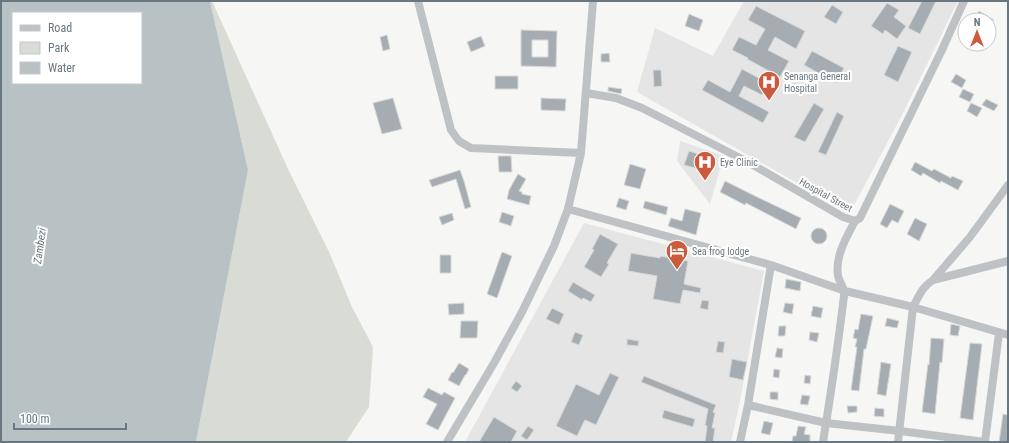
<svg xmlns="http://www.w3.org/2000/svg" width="1009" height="443" font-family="'Roboto Condensed',sans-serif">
<rect width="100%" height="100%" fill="#f6f6f4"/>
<!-- built -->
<path fill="#e4e5e4" d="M744 1H958L903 113 850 213 637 92 655 28 713 56Z
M680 141 724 156 710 204 677 161Z
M584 223 764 271 739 406 731 442H465Z"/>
<!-- green -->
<path fill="#d8dcd5" d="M210 1H212L288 169 330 254 352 307 373 347 369 407 346 442H196L248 170Z"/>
<!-- water -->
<path fill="#b8c2c5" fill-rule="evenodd" d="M1 1H210L248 170 196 442H1ZM13 13H141V83H13Z"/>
<!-- building -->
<path fill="#a6adb2" stroke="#d8d8d6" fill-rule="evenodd" d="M922 1H936L920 34 908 28Z
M887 3 899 10 894 17 906 26 897 39 885 30 883 34 871 26Z
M832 5 843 12 836 24 824 17Z
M756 6 805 31 796 49 775 37 768 50 789 61 780 77 747 59 748 58 732 50 739 37 756 45 765 29 748 20Z
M979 11 994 20H974Z
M689 14 703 20 699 31 685 26Z
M521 30 557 31 556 67 521 66ZM532 40H548V57H532Z
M387 35 390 49 383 51 380 37Z
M481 36 485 46 471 52 467 42Z
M898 46 912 52 898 82 884 75Z
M812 51 844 68 836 83 804 65Z
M609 53 610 62H601V54Z
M742 69 768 83 762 95 744 86 739 96 769 112 763 123 702 90 708 80 730 92Z
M653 70H661L662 86 654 87Z
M956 74 966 80 962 88 951 82Z
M495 76H518V89H495Z
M608 87 622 89 621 94 608 91Z
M963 89 974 94 970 102 959 97Z
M393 98 402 129 382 134 373 103Z
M541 98 566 99 565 111 541 110Z
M986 99 998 105 994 111 982 105Z
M814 103 824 109 805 142 794 137Z
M971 103 982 108 977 117 967 111Z
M837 112 844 116 826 155 818 152Z
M689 151 714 159 710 172 684 165Z
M498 156H511L512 172H499Z
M915 162 932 171 934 169 951 178 952 176 963 181 958 190 941 181 940 183 923 173 921 176 911 170Z
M630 164 646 169 640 189 624 185Z
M460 170 464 181 471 207 465 209 456 179 432 187 429 180Z
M518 174 526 179 519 191 522 192V194L531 196 529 205 507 199 509 190Z
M725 181 755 196 801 218 796 229 746 203 745 205 720 192Z
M619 198 629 201 626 210 616 207Z
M645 201 668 207 666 215 643 208Z
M890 204 904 211 898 223 892 220 887 228 880 224Z
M685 209 701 213 696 235 668 226 671 218 682 221Z
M502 212 514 216 511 226 499 222Z
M452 213 454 220 442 225 439 217Z
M915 218 927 224 919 241 907 234Z
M811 236a8 8 0 1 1 16 0a8 8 0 1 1-16 0Z
M600 234 618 244 607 263 609 264 601 277 584 267 594 250 592 249Z
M502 252 512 256 497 298 487 294Z
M631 253 660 258V256L688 261 684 284 701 288 700 293 683 290 680 304 653 299 657 276 628 271Z
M440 255H451V273H440Z
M786 279 801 282 800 291 785 288Z
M573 282 595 295 591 302 583 298 582 300 568 291Z
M702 300 709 301 708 310 700 308Z
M464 303V314L449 315 448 304Z
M785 303 794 304 792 314 783 312Z
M813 306 823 308 821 318 811 316Z
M552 308 564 314 559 325 546 319Z
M861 314 873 316 866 349H864L859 391 851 390 857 347H855L857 339 853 338 855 329 858 330Z
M887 318 899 321 897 328 885 326Z
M461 321H478L477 338H460Z
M951 324 960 326 958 336 950 335Z
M779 326H786L785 336H778Z
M575 332 583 335 579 345 571 342Z
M810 332 819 333 817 342 809 340Z
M931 338 944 339 942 363 940 362 935 414 922 412 928 364 929 365Z
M627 339 639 341 638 346 627 345Z
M718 341 725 342 723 353 716 352Z
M970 343 982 344 973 420 960 418Z
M777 348 783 349 782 358 775 357Z
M732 359 747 362 743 380 729 377Z
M881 362 891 364 886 396 877 394Z
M459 363 469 369 466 375H465L459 386 448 380 452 372 453 373Z
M774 369 780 370 779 378 773 377Z
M610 373 619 377 596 425 585 420 577 436 556 426 576 384 599 395Z
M805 375 811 376 810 384 804 383Z
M644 376 716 405 713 412 715 413 712 428H715L713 442H705L707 426 705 425 708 409 641 382Z
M516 381 522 386 517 392 511 388Z
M428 388 442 395 444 392 455 398 438 430 426 424 437 404 423 397Z
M770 392H778V400L770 399Z
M802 395 810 396 808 405 800 404Z
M847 406H857V412L848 413Z
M875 408 884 409V417L874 416Z
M664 410 695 419 693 427 662 418Z
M1003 414 1008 415V442H999Z
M494 417 517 431 511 442H479Z
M764 421 773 423 770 435 761 433Z
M528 426 534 430 527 440 521 436Z
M798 426 806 427 804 434 810 435V442H792L793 436H796Z"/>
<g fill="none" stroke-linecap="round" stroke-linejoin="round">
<!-- minor -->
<path stroke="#bec2c5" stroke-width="8" d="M418 1 451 130 459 141 471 148 581 153
M586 93 616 98 642 108 748 162 843 217 855 221 860 218 941 52 964 1
M568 209 771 265 845 291 913 307 1008 335
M933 280 970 237 1008 185
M748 405 826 423 900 431 985 442
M447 442 494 363 522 312 554 246 568 209 581 153 593 1
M740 442 748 405 771 265
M823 442C831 393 838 345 844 296 845 287 840 284 838 276 835 256 846 238 855 221
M898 442 913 307C919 296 922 287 933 280L1008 261
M985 442 999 333"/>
</g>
<!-- icons -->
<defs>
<g id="hospital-pin" transform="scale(1.15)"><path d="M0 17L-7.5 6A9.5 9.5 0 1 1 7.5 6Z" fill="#cc5b3d" stroke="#fff"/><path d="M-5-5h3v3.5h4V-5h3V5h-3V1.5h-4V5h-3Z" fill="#fff"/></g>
<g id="hotel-pin" transform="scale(1.15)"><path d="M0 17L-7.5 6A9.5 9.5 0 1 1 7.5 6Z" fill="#cc5b3d" stroke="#fff"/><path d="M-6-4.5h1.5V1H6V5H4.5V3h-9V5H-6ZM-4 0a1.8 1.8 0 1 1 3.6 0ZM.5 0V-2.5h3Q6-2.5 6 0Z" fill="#fff"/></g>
</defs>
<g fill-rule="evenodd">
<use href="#hospital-pin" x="769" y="82"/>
<use href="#hospital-pin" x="705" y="162"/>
<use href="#hotel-pin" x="677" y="251"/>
</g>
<g text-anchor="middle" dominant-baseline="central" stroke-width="4" stroke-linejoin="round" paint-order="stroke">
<!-- poi labels -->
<g font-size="10" fill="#697781" stroke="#fff" text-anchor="start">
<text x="784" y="76">Senanga General<tspan x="784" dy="12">Hospital</tspan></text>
<text x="720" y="162">Eye Clinic</text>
<text x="692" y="251">Sea frog lodge</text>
</g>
<!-- street labels -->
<g font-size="10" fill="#697781" stroke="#fff">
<text transform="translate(826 195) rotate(29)">Hospital Street</text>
</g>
<!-- water labels -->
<g font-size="11" font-style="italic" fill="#65777d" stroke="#fff">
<text transform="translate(40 246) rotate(-82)">Zambezi</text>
</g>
</g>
<!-- border -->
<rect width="1009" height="443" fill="none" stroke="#697781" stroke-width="4"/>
<!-- legend -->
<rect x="12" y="12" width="130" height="72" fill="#ffffff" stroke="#c3c9cd"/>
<rect x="20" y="25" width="20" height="6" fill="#bec2c5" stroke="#c3c9cd"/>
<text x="48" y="32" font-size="12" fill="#697781">Road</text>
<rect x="20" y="42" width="20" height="12" fill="#d8dcd5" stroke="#c3c9cd"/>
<text x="48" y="52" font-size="12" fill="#697781">Park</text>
<rect x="20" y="62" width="20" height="12" fill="#b8c2c5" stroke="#c3c9cd"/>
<text x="48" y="72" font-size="12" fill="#697781">Water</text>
<!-- north arrow -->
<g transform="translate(977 32)"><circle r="19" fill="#ffffff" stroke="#c3c9cd"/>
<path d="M0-3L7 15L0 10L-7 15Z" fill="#cc5b3d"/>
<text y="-6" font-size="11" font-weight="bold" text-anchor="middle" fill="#697781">N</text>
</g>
<!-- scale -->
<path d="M14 423v6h112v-6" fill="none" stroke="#697781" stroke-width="2"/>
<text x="20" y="423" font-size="12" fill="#697781" stroke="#ffffff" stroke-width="3" paint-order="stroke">100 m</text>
</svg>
